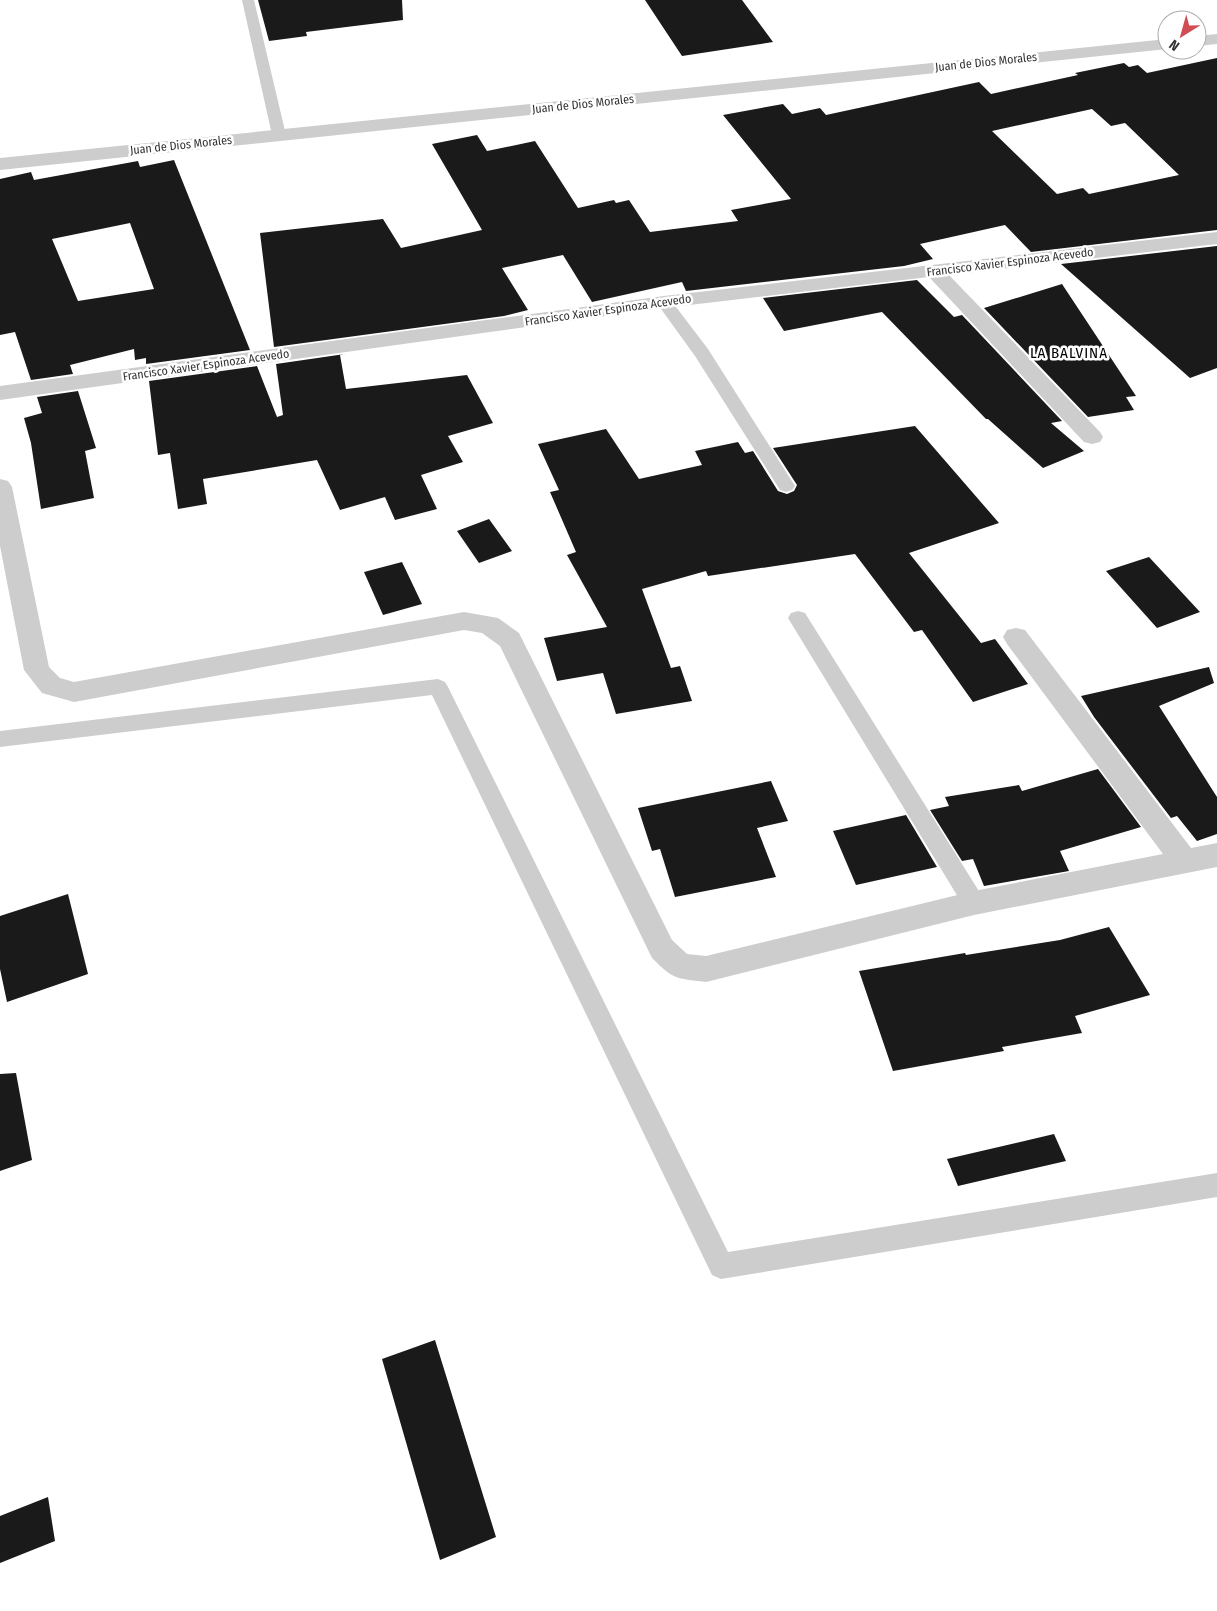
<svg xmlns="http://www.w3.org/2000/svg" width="1217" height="1611" font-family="'Fira Sans Condensed',sans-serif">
<rect width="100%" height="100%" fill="#fff"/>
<!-- building -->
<path fill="#1a1a1a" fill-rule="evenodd" d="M258 0H402L403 20 306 32 307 36 269 41Z
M645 0H742L773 42 682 56Z
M1217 58V230L1031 252 1005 225 920 244 933 259 904 266 686 291 682 282 592 302 563 255 502 268 528 310 504 316 274 347 260 233 383 219 401 248 482 230 432 144 477 135 487 151 535 141 578 208 614 200 616 203 629 200 650 232 738 221 731 210 791 199 723 115 783 104 792 114 820 108 826 115 979 82 991 94 1078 75 1075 73 1124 63 1129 67 1138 65 1147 73ZM1092 109 1111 126 1125 123 1179 175 1089 194 1083 188 1057 194 992 131Z
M174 160 250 350 146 364V358L135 360 134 349 70 365 73 374 31 380 15 332 0 335V179L31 172 34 180 138 161 140 167ZM130 223 154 289 78 301 52 239Z
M1217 246V368L1190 378 1061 264Z
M917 280 954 317 962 315 1062 421 1051 423 1084 451 1043 468 988 419H986L882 312 784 331 763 298Z
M1062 284 1136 396 1126 397 1134 410 1088 417 984 308Z
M345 354 340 355 346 389 467 375 493 423 448 436 463 462 421 475 437 509 395 520 385 497 340 510 317 460 203 479 207 504 178 509 170 453 158 455 149 381 257 366 277 417 283 415 276 364Z
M78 391 96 448 85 451 94 498 41 509 31 443 24 418 42 413 37 397Z
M915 426 999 523 909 553 981 643 995 639 1028 684 973 702 922 630 914 632 855 554 708 576 706 571 642 589 671 668 680 666 692 701 616 714 603 673 557 681 544 638 607 627 567 555 576 552 550 492 559 490 538 444 606 429 639 479 702 465 695 451 738 442 745 453 753 451 778 491 787 494 794 491 797 485 773 448Z
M489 519 512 551 479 563 457 531Z
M1149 557 1200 612 1157 628 1106 571Z
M402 562 422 604 383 615 364 572Z
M1209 667 1214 683 1159 706 1217 797V834L1197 841 1177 816 1171 818 1094 717 1081 696Z
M1098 769 1141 827 1060 851 1069 871 984 886 973 859 962 861 930 810 949 806 945 797 1019 785 1022 791Z
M771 781 788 821 757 828 776 877 675 897 660 849 652 851 638 808Z
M906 815 937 867 856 885 833 831Z
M68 894 88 974 7 1002 0 969V916Z
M1109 927 1150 995 1075 1016 1082 1033 1002 1047 1004 1051 893 1071 859 971 965 953 966 955 1060 940Z
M16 1073 32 1160 0 1171V1074Z
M1054 1134 1066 1161 958 1186 947 1159Z
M435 1340 496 1537 440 1560 382 1359Z
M48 1497 55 1541 0 1563V1516Z"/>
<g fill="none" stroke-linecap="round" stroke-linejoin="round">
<!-- service -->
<path fill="#cdcdcd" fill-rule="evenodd" d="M242 0H254L286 135 284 138H274L272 135Z
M664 297 670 299 708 349 795 486 792 490 786 492 780 490 695 356 656 302 658 299Z
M798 611 805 613 982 896 985 903 982 910 974 912 966 910 788 618 791 613Z
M438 679 445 682 448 687 728 1252 1217 1173V1197L721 1279 712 1275 432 695 0 747V731Z"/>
<!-- minor -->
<path fill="#cdcdcd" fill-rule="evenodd" d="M1217 34V44L1197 46V36Z
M1167 39V49L0 170V158Z
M1217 232V244L949 275 1100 432 1103 437 1100 442 1092 444 1084 442 929 277 664 308 0 400V386L664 296Z
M0 479 8 481 12 487 49 667 60 678 74 682 464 612 498 618 519 633 672 940 687 954 706 956 974 891 1163 854 1007 644 1003 637 1007 630 1016 628 1025 630 1191 848 1217 843V867L974 915 706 982C675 978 674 980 652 958L500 646 482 633 464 630 74 702 42 693 24 670 0 546Z"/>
</g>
<g text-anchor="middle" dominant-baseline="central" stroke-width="5" stroke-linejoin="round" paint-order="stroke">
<!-- far-street labels -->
<g font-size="12" fill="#333" stroke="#fff">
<text transform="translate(986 62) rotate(-6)">Juan de Dios Morales</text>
<text transform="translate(583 104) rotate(-6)">Juan de Dios Morales</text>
<text transform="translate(181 145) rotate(-6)">Juan de Dios Morales</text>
<text transform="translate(1010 262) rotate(-7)">Francisco Xavier Espinoza Acevedo</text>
<text transform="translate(608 310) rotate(-8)">Francisco Xavier Espinoza Acevedo</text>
<text transform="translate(206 365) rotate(-8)">Francisco Xavier Espinoza Acevedo</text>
</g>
<!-- far-quarter labels -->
<g font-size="15" letter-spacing="1" fill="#000" stroke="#fff">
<text x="1069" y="353">LA BALVINA</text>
</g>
</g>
<!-- north arrow -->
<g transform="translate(1182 35) rotate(217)"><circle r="24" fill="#ffffff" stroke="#adadad"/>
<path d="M0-4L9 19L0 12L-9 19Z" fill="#d14d56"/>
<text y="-8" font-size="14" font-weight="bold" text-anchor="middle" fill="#333333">N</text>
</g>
</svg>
